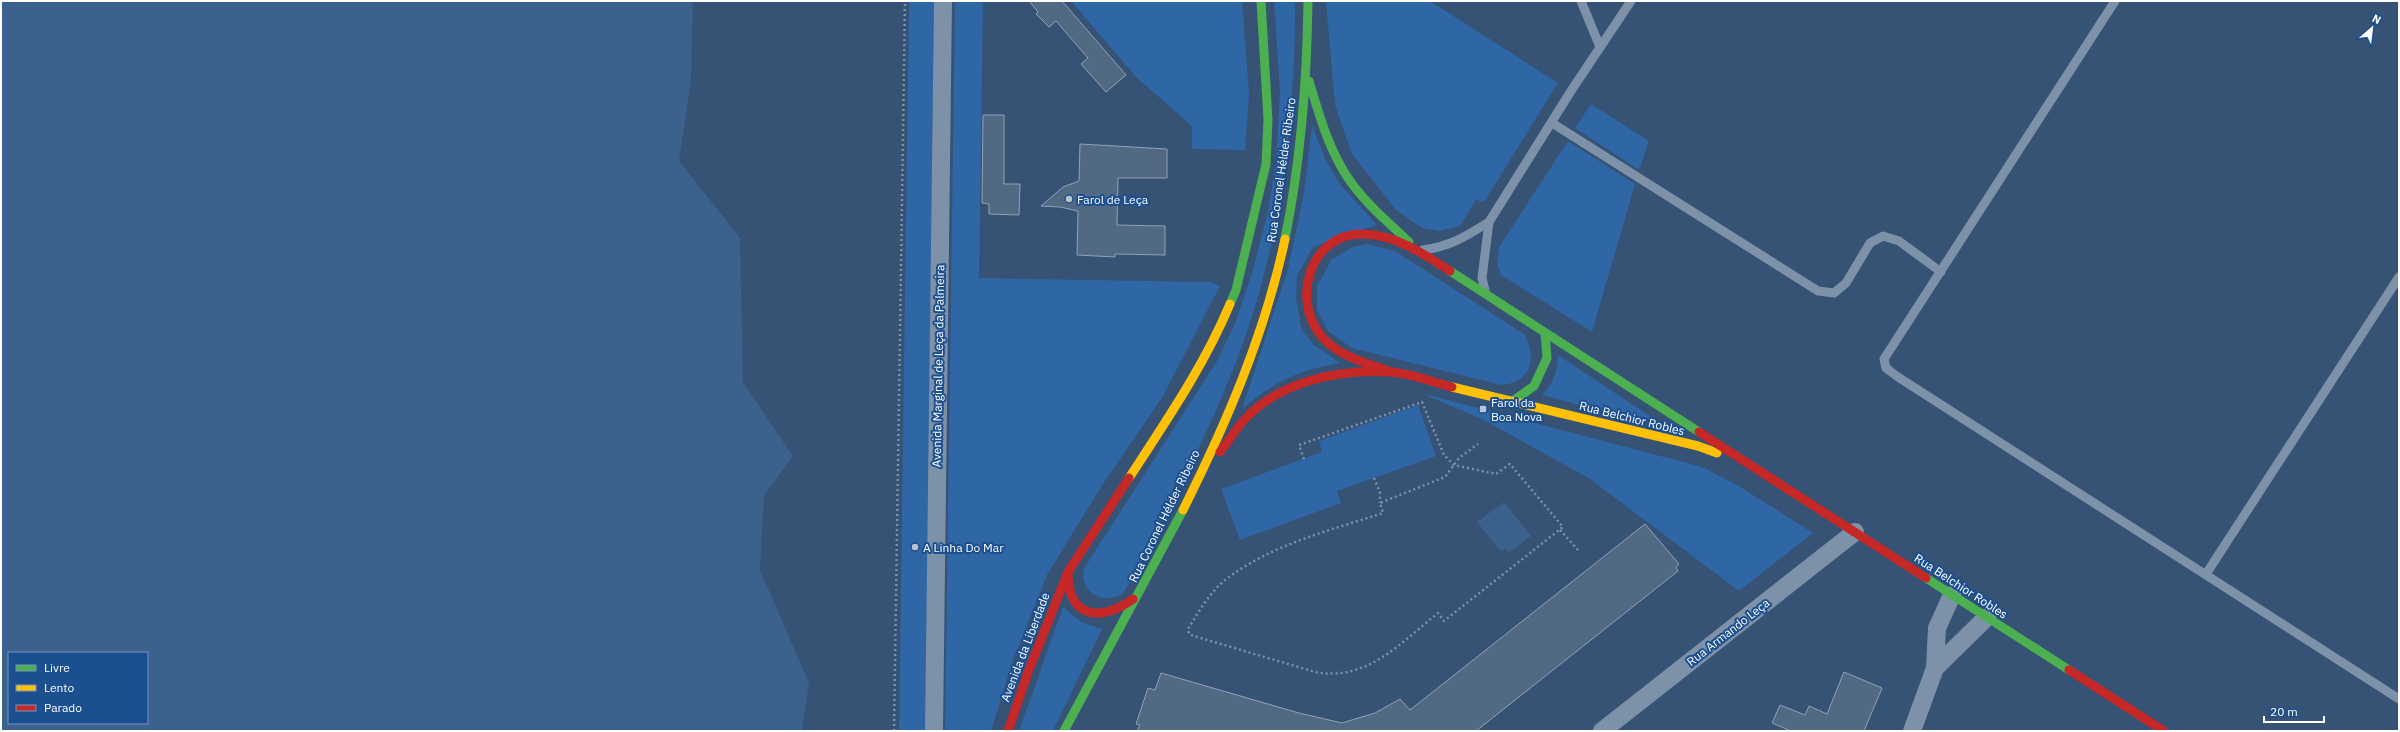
<svg xmlns="http://www.w3.org/2000/svg" width="2400" height="732" font-family="'IBM Plex Sans',sans-serif">
<rect width="100%" height="100%" fill="#365274"/>
<!-- green -->
<path fill="#2f66a5" d="M909 1H934L926 731H899Z
M955 1H983L979 278 1211 282 1220 286 1163 396 1101 487 1047 575 1013 660 991 731H945Z
M1071 1H1242L1249 93 1245 150 1192 149V126L1137 78Z
M1274 1H1295C1296 122 1280 249 1236 362 1205 442 1164 519 1123 594 1102 604 1082 595 1083 570L1217 361 1236 321 1253 270 1268 211 1276 163 1280 93Z
M1326 1H1430L1558 83 1484 202 1476 200 1460 226 1439 231 1422 228 1396 210 1352 154 1335 105Z
M1591 104 1649 141 1639 170 1575 128Z
M1312 125 1325 159 1340 184 1377 225 1313 247 1297 276 1296 299 1302 330 1314 345 1340 363C1296 371 1276 381 1242 409L1288 269 1304 193Z
M1568 141 1635 184 1592 332 1501 275 1497 263 1499 247Z
M1367 244 1395 251 1524 334C1538 358 1531 383 1501 385L1352 348 1328 331 1317 310V286L1332 259 1353 247Z
M1558 355 1669 429 1542 395C1554 383 1557 371 1558 355Z
M1421 393 1702 467 1739 486 1813 533 1739 591 1590 479 1484 420Z
M1418 405 1436 456 1337 491 1341 503 1240 540 1221 489 1322 452 1319 441Z
M1063 607 1081 622 1102 629 1053 731H1019Z"/>
<!-- water -->
<path fill="#3b618d" fill-rule="evenodd" d="M1 1H693L691 81 679 161 740 238 743 382 793 456 764 496 760 570 809 683 802 731H1ZM9 653H147V723H9Z
M1504 502 1531 536 1509 553 1505 548 1501 552 1477 522Z"/>
<!-- building -->
<path fill="#526984" stroke="#92a2b6" d="M1029 1H1062L1126 75 1106 92 1081 64 1088 58 1056 21 1049 27 1036 14 1038 12Z
M983 115H1004V184H1020L1019 215 989 214V204L982 203Z
M1080 144 1167 149V178H1118L1117 225 1165 226V255L1115 254V257L1077 255 1078 211 1060 207 1041 206 1063 187 1079 181Z
M1645 524 1679 564 1676 567 1678 571 1476 731H1137L1140 725 1136 724 1148 688 1155 690 1161 673 1299 713 1342 723 1375 713 1400 699 1410 710Z
M1844 672 1882 688 1864 731H1791L1772 723 1780 705 1805 715 1809 706 1827 714Z"/>
<g fill="none" stroke-linecap="round" stroke-linejoin="round">
<!-- path -->
<path stroke="#7d92a8" stroke-width="2.5" stroke-dasharray="2 3" stroke-linecap="butt" d="M1304 459 1299 445 1422 402 1444 455 1454 465 1496 474 1510 464 1563 527 1444 621 1438 613C1400 643 1367 682 1315 672L1194 636 1189 634 1188 629C1199 611 1211 590 1229 577 1274 544 1331 530 1383 513L1380 503 1445 477 1459 458 1478 444
M1374 478 1380 492V503
M1560 530 1579 551
M894 731 905 1"/>
<!-- lane -->
<path stroke="#7d92a8" stroke-width="9" d="M1581 1 1600 47
M2115 1 1884 359 1886 368 1898 377 2399 699
M1552 123 1818 291 1834 293 1846 283 1870 243 1883 236 1899 241 1941 272
M1423 250C1451 246 1465 237 1489 222
M1485 290 1482 278 1489 222 1571 91 1631 1
M2206 574 2399 277"/>
<!-- street -->
<path stroke="#7d92a8" stroke-width="18" d="M1935 668 1987 617
M934 731 943 1
M1602 731 1855 532
M1912 731 1935 668 1937 628 1952 595"/>
<!-- fast -->
<path stroke="#4caf50" stroke-width="9" d="M1309 81C1319 114 1328 148 1348 178 1364 202 1388 222 1409 242
M1285 239C1301 160 1307 81 1308 1
M1450 271 1699 432
M1230 304 1236 290 1266 164 1268 120 1261 1
M1513 401 1534 386 1547 358 1545 333
M1926 578 2069 670
M1064 731 1183 510"/>
<!-- slow -->
<path stroke="#ffc107" stroke-width="9" d="M1452 387 1698 446 1717 453
M1129 478C1166 421 1204 366 1230 304
M1183 510C1226 424 1265 334 1285 239"/>
<!-- jam -->
<path stroke="#c62828" stroke-width="9" d="M1391 372C1370 364 1345 358 1328 343 1288 308 1307 232 1364 234 1396 235 1424 254 1450 271
M1699 432 1926 578
M1220 452C1228 442 1235 430 1244 420 1280 381 1339 369 1390 372 1410 373 1432 382 1452 387
M1068 572C1068 619 1100 622 1133 599
M2069 670 2164 731
M1008 731 1028 672 1068 572 1129 478"/>
</g>
<!-- markers -->
<g fill="#b9c2ce" stroke="#1b4f8f" stroke-width="1.5">
<circle cx="1069" cy="199" r="4"/>
<rect x="1479" y="405" width="8" height="8" rx="2"/>
<circle cx="915" cy="547" r="4"/>
</g>
<g text-anchor="middle" dominant-baseline="central" stroke-width="4" stroke-linejoin="round" paint-order="stroke">
<!-- street labels -->
<g font-size="12" fill="#fff" stroke="#1b4f8f">
<text transform="translate(1281 170) rotate(-82)">Rua Coronel Hélder Ribeiro</text>
<text transform="translate(938 366) rotate(-89)">Avenida Marginal de Leça da Palmeira</text>
<text transform="translate(1632 418) rotate(14)">Rua Belchior Robles</text>
<text transform="translate(1164 516) rotate(-64)">Rua Coronel Hélder Ribeiro</text>
<text transform="translate(1961 586) rotate(33)">Rua Belchior Robles</text>
<text transform="translate(1728 632) rotate(-38)">Rua Armando Leça</text>
<text transform="translate(1025 647) rotate(-69)">Avenida da Liberdade</text>
</g>
<!-- poi labels -->
<g font-size="12" fill="#fff" stroke="#1b4f8f" text-anchor="start">
<text x="1077" y="199">Farol de Leça</text>
<text x="1491" y="402">Farol da<tspan x="1491" dy="14">Boa Nova</tspan></text>
<text x="923" y="547">A Linha Do Mar</text>
</g>
</g>
<!-- border -->
<rect width="2400" height="732" fill="none" stroke="#ffffff" stroke-width="4"/>
<!-- legend -->
<rect x="8" y="652" width="140" height="72" fill="#1b4f8f" stroke="#7695bc"/>
<rect x="16" y="665" width="20" height="6" fill="#4caf50" stroke="#7695bc"/>
<text x="44" y="672" font-size="12" fill="#ffffff">Livre</text>
<rect x="16" y="685" width="20" height="6" fill="#ffc107" stroke="#7695bc"/>
<text x="44" y="692" font-size="12" fill="#ffffff">Lento</text>
<rect x="16" y="705" width="20" height="6" fill="#c62828" stroke="#7695bc"/>
<text x="44" y="712" font-size="12" fill="#ffffff">Parado</text>
<!-- north arrow -->
<g transform="translate(2372 28) rotate(28)" stroke="#1b4f8f" stroke-width="3" paint-order="stroke">
<path d="M0-3L7 15L0 10L-7 15Z" fill="#ffffff"/>
<text y="-6" font-size="11" font-weight="bold" text-anchor="middle" fill="#ffffff">N</text>
</g>
<!-- scale -->
<path d="M2264 716v6h60v-6" fill="none" stroke="#ffffff" stroke-width="2"/>
<text x="2270" y="716" font-size="12" fill="#ffffff" stroke="#1b4f8f" stroke-width="3" paint-order="stroke">20 m</text>
</svg>
